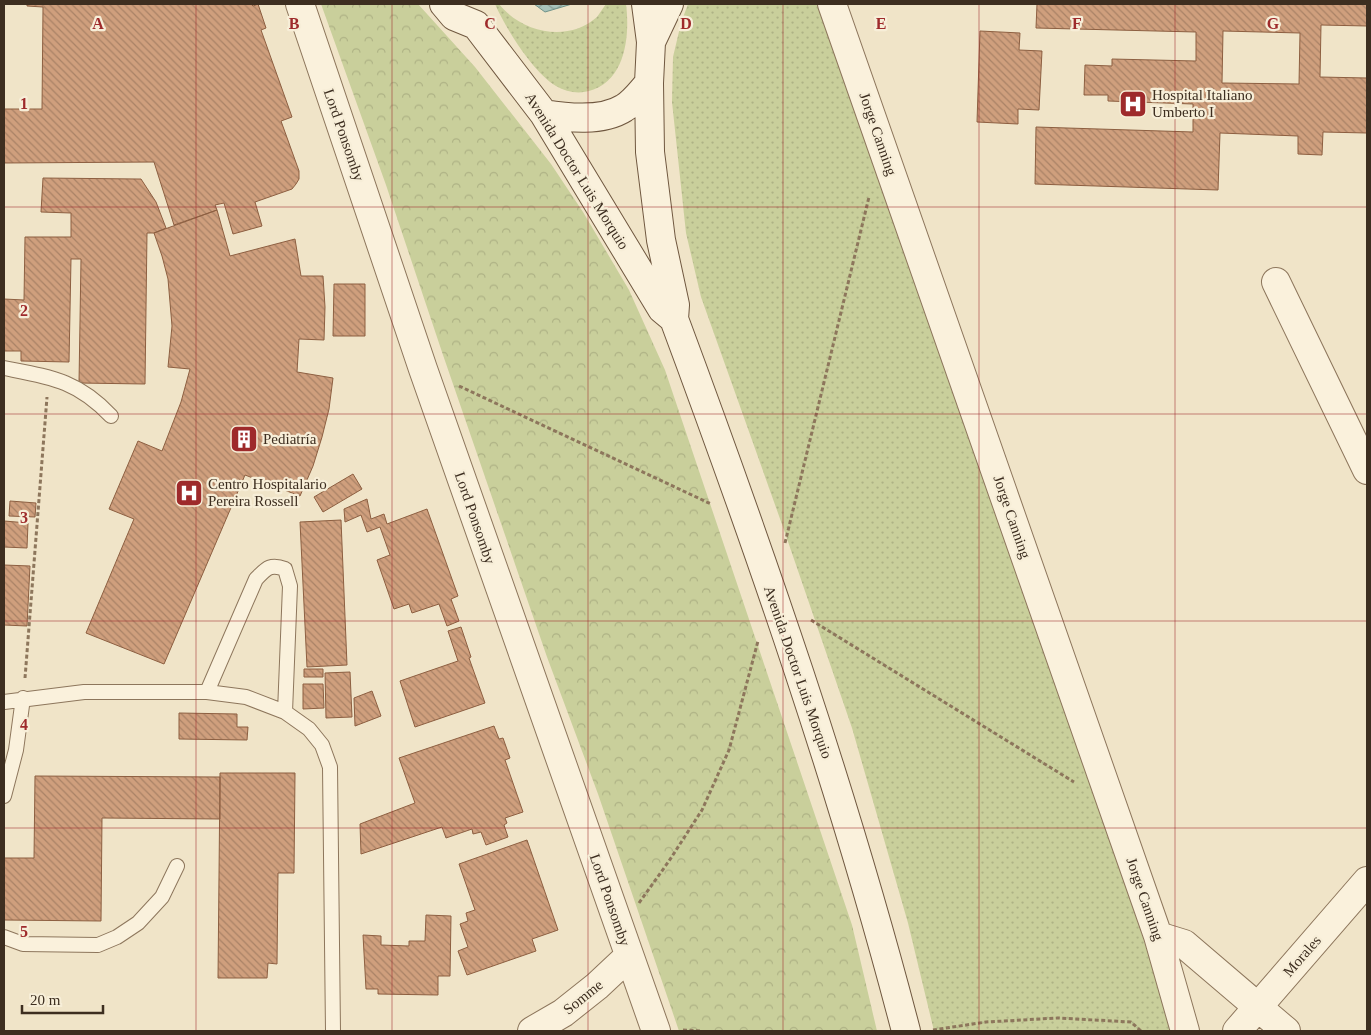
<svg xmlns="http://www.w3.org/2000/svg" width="1371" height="1035" font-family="'Times New Roman',serif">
<defs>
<pattern id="grass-dots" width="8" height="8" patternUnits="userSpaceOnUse" patternTransform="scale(1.25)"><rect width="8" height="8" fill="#c9cf9b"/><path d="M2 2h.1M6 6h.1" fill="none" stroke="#aeb285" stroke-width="1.8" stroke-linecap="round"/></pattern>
<pattern id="forest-crowns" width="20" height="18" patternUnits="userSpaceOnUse" patternTransform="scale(1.25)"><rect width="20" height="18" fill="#c9cf9b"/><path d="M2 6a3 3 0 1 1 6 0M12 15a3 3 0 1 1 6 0" fill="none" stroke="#aeb285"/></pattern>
<pattern id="water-waves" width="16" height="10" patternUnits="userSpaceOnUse" patternTransform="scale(1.25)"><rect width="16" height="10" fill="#a9c4bc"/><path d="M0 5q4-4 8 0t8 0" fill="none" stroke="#8ba098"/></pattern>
<pattern id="building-back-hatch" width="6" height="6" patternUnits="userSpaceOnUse" patternTransform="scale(1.25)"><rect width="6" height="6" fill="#cf9f7d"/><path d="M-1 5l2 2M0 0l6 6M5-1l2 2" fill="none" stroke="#a98266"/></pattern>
</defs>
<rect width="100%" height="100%" fill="#f0e4c8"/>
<!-- grass -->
<path fill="url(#grass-dots)" d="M495 4H499C522 33 568 43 597 17 600 13 603 8 606 4H626C630 35 626 81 589 91 578 94 566 92 556 86 533 72 506 29 495 4Z
M688 4H824L901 244 1109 836 1154 971 1170 1031H934L908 923 852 728 784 530 701 297 686 233 672 102 673 57 681 23Z"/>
<!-- forest -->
<path fill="url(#forest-crowns)" d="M321 4H418L475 67 551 164 583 212 629 290 665 370 852 925 877 1031H679L598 794 547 657 443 355 386 185Z"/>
<!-- water -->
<path fill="url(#water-waves)" stroke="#6f938a" d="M534 4H572L545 12Z"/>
<!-- building -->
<path fill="url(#building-back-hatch)" stroke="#8d5f41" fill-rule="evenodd" d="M27 4H251L253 6 258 4 266 28 261 30 292 117 281 121 299 171V179L296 184 292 189 255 202 262 226 233 234 224 203 215 205 217 210 174 225 154 162 4 163V109H42L43 7 27 6Z
M1037 4H1367V26L1321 25 1320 77 1367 78V133L1323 132 1322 155 1298 154V136L1220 133 1218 190 1035 184 1036 127 1193 132V104L1108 101V95H1084L1085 65 1112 66V59L1196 61V32L1036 28ZM1223 31 1300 33 1299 84 1222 83Z
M980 31 1020 33 1019 50 1042 51 1039 110 1018 109V124L977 122Z
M43 178 138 179H141L156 202 166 228 154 233H147L145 384 79 383 81 259H71L69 362 21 361V351H4V299L24 300 25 237H71V213L41 212Z
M217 210 230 256 295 239 301 276H323L325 307 324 340 299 339 297 372 333 378 329 409 322 437 313 466 300 496 245 475 164 664 86 633 134 519 109 509 138 441 162 451 181 402 190 369 168 367 172 326 168 279 162 256 154 233Z
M334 284H365V336H333Z
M353 474 362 489 323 512 314 497Z
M367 499 371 519 384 514 387 524 427 509 458 596 451 599 459 621 447 626 439 604 412 613 409 604 394 609 377 560 390 555 380 527 367 532 361 515 345 522 344 509Z
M10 501 36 503 35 517 9 516Z
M341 520 347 665 307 667 300 522Z
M4 521 28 523 27 548 4 547Z
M4 565 30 566 27 626 4 625Z
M461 627 471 657 469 658 485 703 415 727 400 681 458 661 448 631Z
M304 669H323V677H304Z
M350 672 352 717 326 718 325 673Z
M303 684H323L324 708 303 709Z
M372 691 381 716 355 726 354 698Z
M179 713 237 714V727H248L247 740 179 739Z
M494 726 499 739 503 738 510 758 505 760 523 812 505 818 507 823 504 825 508 837 486 845 481 832 473 834 472 829 446 838 442 827 361 854 360 824 415 803 399 758Z
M220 773H295L294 873H278L277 964 268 963 267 978H218Z
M35 776 220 777V819L102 818 101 921 4 920V858H34Z
M527 840 558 930 532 939 536 951 467 975 458 951 468 947 460 924 468 921 466 913 475 910 459 864Z
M426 915 451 916 450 976H438V995L378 994V989H366L363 935 381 936V945L409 946V941H425Z"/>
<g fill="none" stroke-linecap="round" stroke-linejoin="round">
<!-- lane casing -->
<g stroke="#8d765c" stroke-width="16">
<path id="lane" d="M4 368C50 377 77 380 111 416
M207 692 256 579C266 569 270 563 285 569L290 586 285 712
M4 702 84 692H207L246 697 285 712 309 729 322 745 330 767 333 1031
M4 796 16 750 23 698
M4 937 23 944 98 945 117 937 138 923 162 897 177 866"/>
</g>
<!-- street casing -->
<g stroke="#8d765c" stroke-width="30">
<path id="street" d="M300 4 423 369 656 1031
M832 4 1158 936 1185 1031
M1276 282 1367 470
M1158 936 1184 944 1286 1031
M532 1031 563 1013 597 986 629 956
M1237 1031 1367 881"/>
</g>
<!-- secondary casing -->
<g stroke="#6f573f" stroke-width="30">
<path id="secondary" d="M444 4 454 16 476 25 544 114 662 309 674 319
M646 4 651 42 649 83 650 152 661 240 675 305 674 319C761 553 843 789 906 1031
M651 42 669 4
M544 114C568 118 602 122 624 108 634 102 641 92 649 83"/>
</g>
<!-- path -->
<path stroke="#8d765c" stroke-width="3" stroke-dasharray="4 2.5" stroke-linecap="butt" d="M459 386 711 504
M785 543 869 197
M811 620 1074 782
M25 678 47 397
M639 903 669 861 702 810 729 750 758 641
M683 1030 702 1031
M933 1030 986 1022 1058 1018 1131 1022 1141 1031"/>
<!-- lane -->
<use href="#lane" stroke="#faf1dc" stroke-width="14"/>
<!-- street -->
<use href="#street" stroke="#faf1dc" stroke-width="28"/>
<!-- secondary -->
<use href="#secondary" stroke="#faf1dc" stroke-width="28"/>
</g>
<!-- grid -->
<path fill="none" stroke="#9e2a2b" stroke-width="1" stroke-opacity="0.55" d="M196 4V1031M392 4V1031M588 4V1031M783 4V1031M979 4V1031M1175 4V1031M4 207H1367M4 414H1367M4 621H1367M4 828H1367"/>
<!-- icons -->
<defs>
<g id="hospital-square" transform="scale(1.4375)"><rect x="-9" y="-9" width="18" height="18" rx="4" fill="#9e2a2b" stroke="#f7eed8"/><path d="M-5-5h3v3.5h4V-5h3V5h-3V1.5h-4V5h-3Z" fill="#fff"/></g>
<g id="building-square" transform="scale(1.4375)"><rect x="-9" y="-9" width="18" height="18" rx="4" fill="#9e2a2b" stroke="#f7eed8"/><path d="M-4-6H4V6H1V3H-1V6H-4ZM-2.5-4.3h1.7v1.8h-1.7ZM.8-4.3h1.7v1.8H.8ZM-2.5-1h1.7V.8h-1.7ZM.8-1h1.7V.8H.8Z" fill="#fff"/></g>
</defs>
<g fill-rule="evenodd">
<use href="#hospital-square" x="1133" y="104"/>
<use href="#building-square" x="244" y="439"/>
<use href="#hospital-square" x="189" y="493"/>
</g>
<g text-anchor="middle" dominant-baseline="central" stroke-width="4.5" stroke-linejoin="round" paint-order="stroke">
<!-- poi labels -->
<g font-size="15" fill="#3d2e20" stroke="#f7eed8" text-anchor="start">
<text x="1152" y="95">Hospital Italiano<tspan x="1152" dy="17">Umberto I</tspan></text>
<text x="263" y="439">Pediatría</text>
<text x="208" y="484">Centro Hospitalario<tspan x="208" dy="17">Pereira Rossell</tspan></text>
</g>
<!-- street labels -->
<g font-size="15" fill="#3d2e20" stroke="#f7eed8">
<text transform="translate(878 134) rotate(71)">Jorge Canning</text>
<text transform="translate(344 135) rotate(71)">Lord Ponsomby</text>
<text transform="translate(577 171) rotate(58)">Avenida Doctor Luis Morquio</text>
<text transform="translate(1012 517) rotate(71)">Jorge Canning</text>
<text transform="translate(475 518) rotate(71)">Lord Ponsomby</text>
<text transform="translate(798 672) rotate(71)">Avenida Doctor Luis Morquio</text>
<text transform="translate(1145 899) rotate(71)">Jorge Canning</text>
<text transform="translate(610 900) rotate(71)">Lord Ponsomby</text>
<text transform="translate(1302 956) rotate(-49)">Morales</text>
<text transform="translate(583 997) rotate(-39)">Somme</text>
</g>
</g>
<g font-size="16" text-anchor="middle" font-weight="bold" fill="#9e2a2b" stroke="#f7eed8" stroke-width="4.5" stroke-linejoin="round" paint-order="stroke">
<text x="98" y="29">A</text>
<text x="294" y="29">B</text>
<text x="490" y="29">C</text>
<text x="686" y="29">D</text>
<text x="881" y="29">E</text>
<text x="1077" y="29">F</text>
<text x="1273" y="29">G</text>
<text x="24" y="109">1</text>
<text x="24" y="316">2</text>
<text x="24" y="523">3</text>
<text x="24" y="730">4</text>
<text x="24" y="937">5</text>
</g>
<!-- border -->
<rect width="1371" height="1035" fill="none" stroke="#3d2e20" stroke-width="10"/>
<!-- scale -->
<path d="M22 1005v8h81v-8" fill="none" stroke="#3d2e20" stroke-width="2.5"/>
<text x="30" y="1005" font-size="15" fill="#3d2e20" stroke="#f7eed8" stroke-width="4" paint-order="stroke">20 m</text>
</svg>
